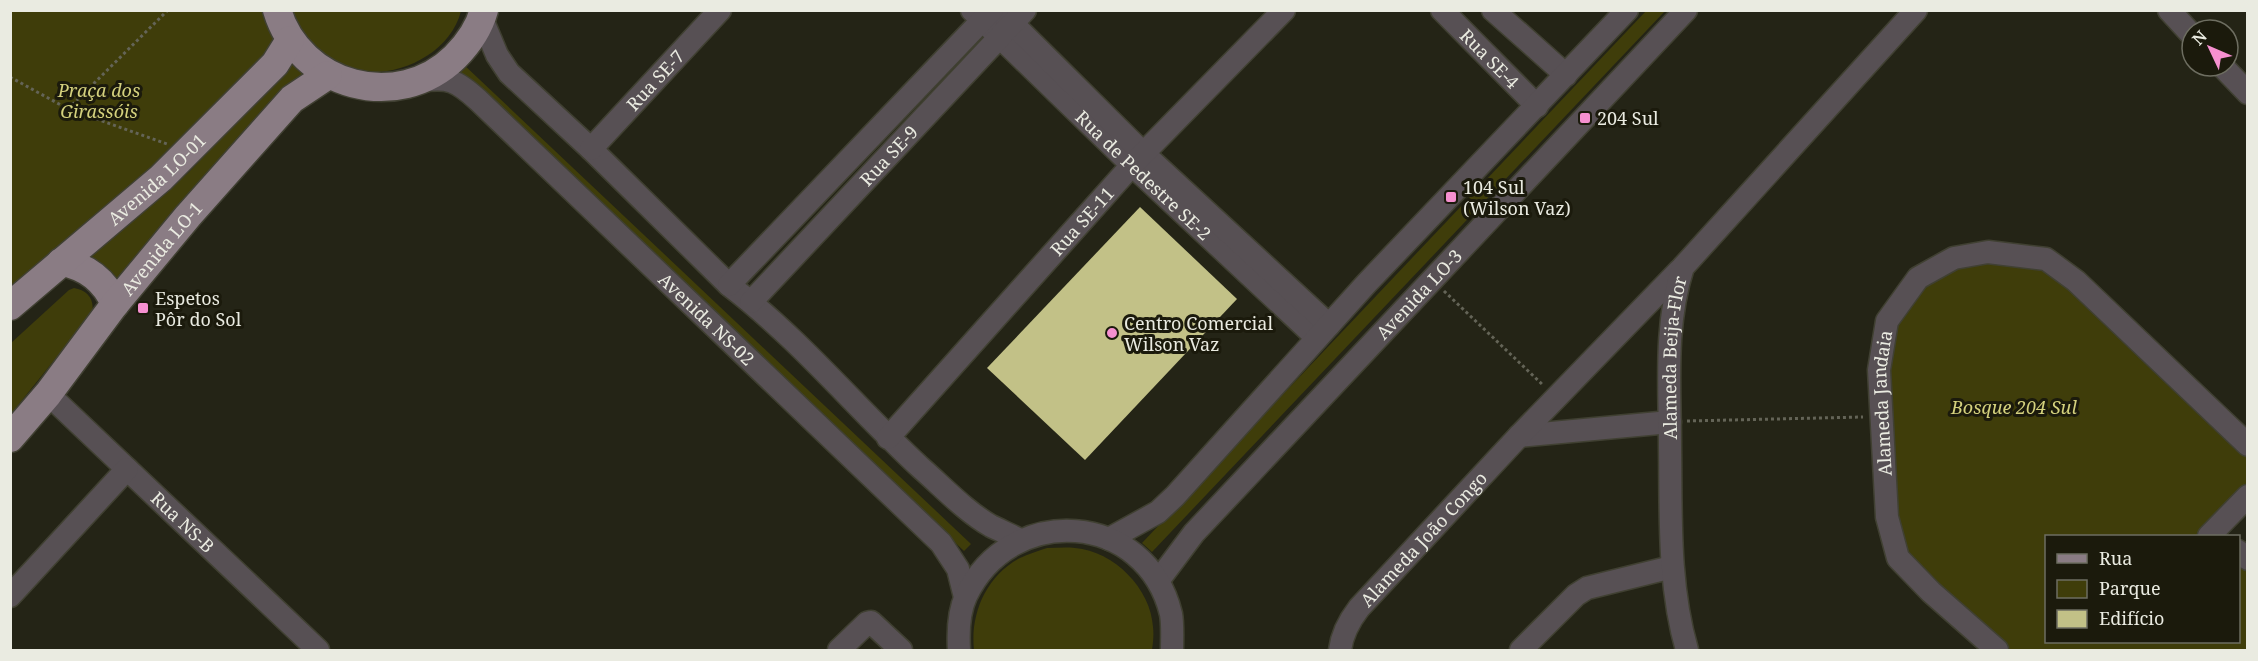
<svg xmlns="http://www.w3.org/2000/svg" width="2258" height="661" font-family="'Noto Serif',serif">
<rect width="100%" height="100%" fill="#242416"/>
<!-- green -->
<path fill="#3f3d0a" d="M10 11H270L276 47 210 118 10 296Z
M286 11H461C449 58 388 83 344 68 339 66 331 64 327 61 317 54 295 22 286 11Z
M1646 11H1665L1152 552 1142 543Z
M296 60 309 68 198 186 117 294 84 263 189 172Z
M462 63 971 544 964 551 455 71Z
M1954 258 2046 259 2247 445V496L2221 536H2046V642H2238L2239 551 2247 559V650H1997L1898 558 1887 321Z
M74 288C87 290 95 299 92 313L11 414V343L69 290Z
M1047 548C1056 548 1066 547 1075 548 1114 551 1151 589 1153 627 1154 635 1153 643 1152 650H974C970 614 986 576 1020 558 1028 554 1038 551 1047 548Z"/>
<!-- building -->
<path fill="#c2c187" d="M1140 207 1237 299 1085 460 987 368Z"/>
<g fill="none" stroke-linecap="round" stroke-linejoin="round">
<!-- minor casing -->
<g stroke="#404032" stroke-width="25">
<g id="minor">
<path id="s1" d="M972 10 1132 165 1317 338"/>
<path d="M999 10 1143 153 1329 325"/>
<path id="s2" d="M1442 10 1537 106"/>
<path d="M1493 10 1566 75"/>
<path d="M2169 10 2192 35"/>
<path d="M482 19 497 55 509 73 591 149 729 285C800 339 856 408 921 468 944 488 965 511 991 526 1001 531 1011 535 1020 540"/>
<path d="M2222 66 2248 93"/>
<path id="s3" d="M420 81C449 77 456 80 478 100L941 543 958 569 965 597"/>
<path id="s4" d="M591 149 720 10"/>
<path d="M729 285 992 10"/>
<path id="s5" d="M751 302 1025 10"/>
<path id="s6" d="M48 394 318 650"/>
<path d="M1519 436 1670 422"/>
<path id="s7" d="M888 438 1132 165 1284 10"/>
<path d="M2209 536 2248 496"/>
<path d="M1109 539 1158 512 1175 496 1366 284 1627 10"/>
<path d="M2238 551 2248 559"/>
<path id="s8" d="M1158 581 1194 533 1686 10"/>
<path d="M10 596 127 469"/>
<path d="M839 650 867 623 871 622 901 650"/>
<path d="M959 650C958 633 958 613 966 596 1011 502 1146 511 1171 614 1173 625 1172 639 1172 650"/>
<path id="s9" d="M1340 650C1342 634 1349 621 1359 608L1519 436 1680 270"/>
<path d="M1521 650 1576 595 1587 588 1672 567"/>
<path id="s10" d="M1687 650C1668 585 1671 515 1670 447 1670 386 1664 326 1683 267L1916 10"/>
<path id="s11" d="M1997 650 1931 592 1898 558 1887 517 1879 370 1887 321 1918 278 1954 258 1988 252 2046 259 2076 281 2248 445"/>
</g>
</g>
<!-- major casing -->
<g stroke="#404032" stroke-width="31">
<g id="major">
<path d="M277 10C300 87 398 113 455 57 468 44 479 28 484 10"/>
<path d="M61 262C86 266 105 281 115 304"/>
<path id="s12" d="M10 306 161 178 275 64 290 40"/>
<path id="s13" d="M10 438 48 394 115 304 188 216 292 99 328 75"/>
</g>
</g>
<!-- path -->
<path stroke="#646457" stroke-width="3" stroke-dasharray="3 3" stroke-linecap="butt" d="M10 77 68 109 167 144
M68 109 168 10
M1444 291 1544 386
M1687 421 1863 417"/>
<!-- minor -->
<use href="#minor" stroke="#575054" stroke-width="22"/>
<!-- major -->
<use href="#major" stroke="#8a7c84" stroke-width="28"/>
</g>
<!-- markers -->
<g fill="#f690d0" stroke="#1b1a0c" stroke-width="2">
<rect x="1579" y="112" width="12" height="12" rx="3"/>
<rect x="1445" y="191" width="12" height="12" rx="3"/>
<rect x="137" y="302" width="12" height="12" rx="3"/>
<circle cx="1112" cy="333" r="6"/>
</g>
<g text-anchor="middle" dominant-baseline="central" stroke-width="6" stroke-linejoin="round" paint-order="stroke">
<!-- street labels -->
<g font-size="18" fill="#eaebe1" stroke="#1b1a0c">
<text stroke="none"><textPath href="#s2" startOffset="68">Rua SE-4</textPath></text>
<text stroke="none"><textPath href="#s4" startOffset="94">Rua SE-7</textPath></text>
<text stroke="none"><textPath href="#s5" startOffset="201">Rua SE-9</textPath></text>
<text stroke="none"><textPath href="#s1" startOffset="238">Rua de Pedestre SE-2</textPath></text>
<text stroke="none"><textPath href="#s12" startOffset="194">Avenida LO-01</textPath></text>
<text stroke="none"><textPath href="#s7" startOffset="291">Rua SE-11</textPath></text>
<text stroke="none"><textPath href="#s13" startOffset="243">Avenida LO-1</textPath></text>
<text stroke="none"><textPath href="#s8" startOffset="388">Avenida LO-3</textPath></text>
<text stroke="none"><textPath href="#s3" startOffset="381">Avenida NS-02</textPath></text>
<text stroke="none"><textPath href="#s10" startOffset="294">Alameda Beija-Flor</textPath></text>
<text stroke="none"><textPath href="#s11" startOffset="292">Alameda Jandaia</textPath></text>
<text stroke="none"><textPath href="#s6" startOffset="186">Rua NS-B</textPath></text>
<text stroke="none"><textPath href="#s9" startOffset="141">Alameda João Congo</textPath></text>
</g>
<!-- park labels -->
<g font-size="18" font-style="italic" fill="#d4d17d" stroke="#1b1a0c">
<text x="99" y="90">Praça dos<tspan x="99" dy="21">Girassóis</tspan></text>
<text x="2014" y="407">Bosque 204 Sul</text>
</g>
<!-- poi labels -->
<g font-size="18" fill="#eaebe1" stroke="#1b1a0c" text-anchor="start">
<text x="1597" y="118">204 Sul</text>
<text x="1463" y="187">104 Sul<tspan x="1463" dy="21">(Wilson Vaz)</tspan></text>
<text x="155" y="298">Espetos<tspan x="155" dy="21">Pôr do Sol</tspan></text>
<text x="1124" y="323">Centro Comercial<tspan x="1124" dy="21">Wilson Vaz</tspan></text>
</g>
</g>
<!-- border -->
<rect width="2258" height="661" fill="none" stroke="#eaebe1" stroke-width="24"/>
<!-- legend -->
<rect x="2045" y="535" width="195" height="108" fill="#1b1a0c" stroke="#6e6e61" stroke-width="1.5"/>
<rect x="2057" y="554" width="30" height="9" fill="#8a7c84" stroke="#6e6e61" stroke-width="1.5"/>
<text x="2099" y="565" font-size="18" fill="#eaebe1">Rua</text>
<rect x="2057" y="580" width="30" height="18" fill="#3f3d0a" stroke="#6e6e61" stroke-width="1.5"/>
<text x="2099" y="595" font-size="18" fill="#eaebe1">Parque</text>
<rect x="2057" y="610" width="30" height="18" fill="#c2c187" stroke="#6e6e61" stroke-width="1.5"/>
<text x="2099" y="625" font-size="18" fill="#eaebe1">Edifício</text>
<!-- north arrow -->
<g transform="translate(2210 48) rotate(314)"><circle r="28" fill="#1b1a0c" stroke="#6e6e61" stroke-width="1.5"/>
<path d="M0-4.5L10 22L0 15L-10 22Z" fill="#f690d0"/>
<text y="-9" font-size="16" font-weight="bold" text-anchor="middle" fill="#eaebe1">N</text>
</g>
</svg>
